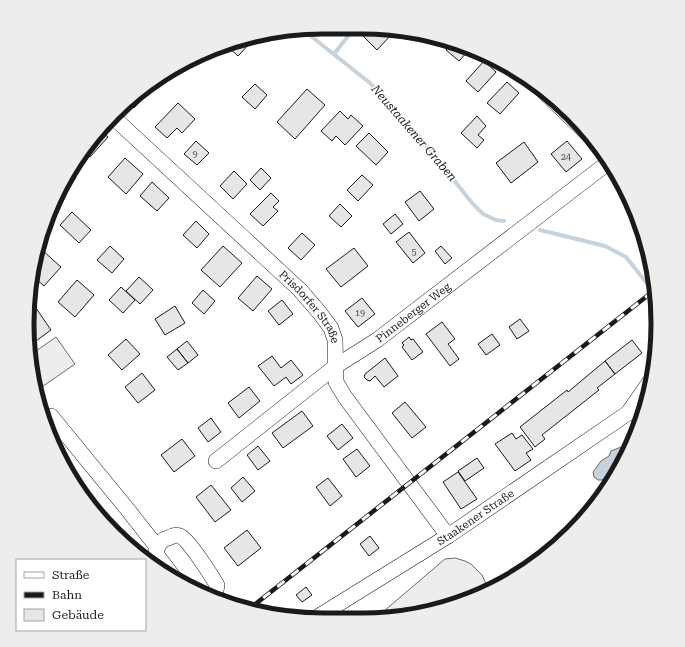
<svg xmlns="http://www.w3.org/2000/svg" width="685" height="647" font-family="'Roboto Serif',serif">
<rect width="100%" height="100%" fill="#fff"/>
<!-- parking -->
<path fill="#ededed" stroke="#6a6a6a" d="M56 337 75 364 36 391 30 362 29 356Z
M455 558 465 561 471 564 482 575 486 584 475 593 476 596 457 604 400 617H377L445 559Z"/>
<!-- water -->
<path fill="#c6d2dc" stroke="#6a6a6a" d="M626 445 630 447 627 455 615 475 611 474 602 480H598L594 477 593 472 601 461 609 456 611 451Z"/>
<g fill="none" stroke-linecap="round" stroke-linejoin="round">
<!-- stream -->
<path stroke="#c6d2dc" stroke-width="4" d="M302 29 370 83 420 137 472 203 483 214 496 220 504 221
M334 54 353 30
M540 230 605 246 626 257 649 286"/>
</g>
<!-- building -->
<path fill="#e6e6e6" stroke="#1a1a1a" d="M368 31 388 33 391 35 377 50 363 36Z
M247 38 251 42 238 56 226 45Z
M452 42 470 49 459 61 446 50Z
M222 46 215 53 211 49Z
M484 61 496 72 478 92 466 81Z
M507 82 519 93 500 114 487 103Z
M255 84 267 95 255 109 242 97Z
M307 89 325 105 295 139 277 122Z
M142 92 146 95 134 108 129 103Z
M178 103 195 119 182 133 177 128 167 138 155 127Z
M340 111 348 119 351 115 363 126 345 145 336 136 332 141 321 131Z
M477 116 486 126 478 135 484 140 477 148 461 133Z
M99 130 108 137 90 157 84 151Z
M369 133 388 152 376 165 356 146Z
M196 141 209 153 197 165 184 154Z
M567 141 582 159 566 172 551 154Z
M524 142 538 162 511 183 496 163Z
M125 158 143 174 126 194 108 177Z
M261 168 271 178 260 190 250 180Z
M234 171 247 184 233 199 220 186Z
M69 172 76 178 67 188 63 184Z
M362 175 373 185 358 201 347 190Z
M152 182 169 198 157 211 140 196Z
M420 191 434 209 419 221 405 202Z
M271 193 279 201 273 207 278 211 263 226 250 214Z
M340 204 352 216 341 227 329 216Z
M72 212 91 230 79 243 60 225Z
M395 214 403 224 391 234 383 224Z
M196 221 209 234 197 248 183 235Z
M409 232 425 253 413 263 396 242Z
M302 233 315 245 301 260 288 248Z
M110 246 124 259 112 273 97 260Z
M223 246 242 263 220 287 201 270Z
M441 246 452 258 445 264 435 251Z
M354 248 368 266 341 287 326 269Z
M42 250 61 267 44 286 33 276 38 254Z
M257 276 272 289 253 311 238 298Z
M139 277 153 290 140 304 126 291Z
M77 280 94 295 75 317 58 302Z
M121 287 135 300 123 313 109 300Z
M203 290 215 301 204 314 192 303Z
M29 298 51 330 29 346 28 304Z
M362 298 375 314 358 327 345 311Z
M282 300 293 314 279 325 268 311Z
M175 306 185 323 165 335 155 319Z
M520 319 529 331 517 339 509 327Z
M442 322 455 339 448 344 459 359 450 366 426 334Z
M492 334 500 345 486 355 478 344Z
M409 337 411 340 413 339 423 352 412 360 402 347 404 345 402 343Z
M126 339 140 354 122 370 108 355Z
M632 340 642 353 615 374 605 361Z
M187 341 198 355 188 363 177 349Z
M177 349 188 363 178 370 167 357Z
M272 356 281 368 291 360 303 375 291 384 286 377 274 386 258 366Z
M385 358 398 376 384 387 375 376 370 381 367 380 364 377 365 374Z
M605 361 615 374 597 388 599 390 542 435 545 439 535 447 520 427 567 390 568 392Z
M142 373 155 390 138 403 125 387Z
M249 387 260 401 239 418 228 403Z
M405 402 426 427 412 438 392 413Z
M302 411 313 426 283 448 272 433Z
M211 418 221 432 208 442 198 428Z
M342 424 353 438 338 450 327 436Z
M512 433 516 439 522 435 533 449 526 453 531 460 515 471 495 444Z
M182 439 195 456 174 472 161 455Z
M258 446 270 461 258 470 247 455Z
M357 449 370 466 356 477 343 459Z
M477 458 484 468 465 481 458 471Z
M458 472 477 499 461 509 443 482Z
M243 477 255 491 242 502 231 488Z
M328 478 342 496 330 506 316 487Z
M211 485 231 510 215 522 196 497Z
M247 530 261 548 238 566 224 548Z
M370 536 379 548 369 556 360 544Z
M306 587 312 595 302 602 296 595Z"/>
<g fill="none" stroke-linecap="round" stroke-linejoin="round">
<!-- minor casing -->
<g stroke="#1a1a1a" stroke-width="16">
<g id="minor">
<path d="M536 84 591 137"/>
<path id="s1" d="M113 117 300 290 319 312 331 328 335 340 336 382 345 397 448 536"/>
<path d="M628 413 651 380"/>
<path d="M51 416 128 510 157 547"/>
<path id="s2" d="M216 461 336 366 377 340 609 162"/>
<path d="M175 579 156 554C157 546 160 540 168 538 172 536 176 534 180 536 189 540 211 575 217 585L215 596 213 598"/>
<path id="s3" d="M319 616 448 536 628 413 645 408"/>
</g>
</g>
<!-- minor -->
<use href="#minor" stroke="#fff" stroke-width="15"/>
<!-- rail casing -->
<g stroke="#1a1a1a" stroke-width="4.5">
<path id="rail" d="M249 609 656 289"/>
</g>
<!-- rail -->
<use href="#rail" stroke="#fff" stroke-width="3" stroke-dasharray="9" stroke-linecap="butt"/>
</g>
<g text-anchor="middle" dominant-baseline="central" stroke-width="3" stroke-linejoin="round" paint-order="stroke">
<!-- number labels -->
<g font-size="9" fill="#4d4d4d">
<text x="195" y="154">9</text>
<text x="566" y="157">24</text>
<text x="414" y="252">5</text>
<text x="360" y="313">19</text>
</g>
<!-- street labels -->
<g font-size="11" fill="#1a1a1a" stroke="#fff">
<text stroke="none"><textPath href="#s1" startOffset="274">Prisdorfer Straße</textPath></text>
<text stroke="none"><textPath href="#s2" startOffset="247">Pinneberger Weg</textPath></text>
<text stroke="none"><textPath href="#s3" startOffset="185">Staakener Straße</textPath></text>
</g>
<!-- water labels -->
<g font-size="12" font-style="italic" fill="#1a1a1a" stroke="#fff">
<text transform="translate(414 133) rotate(49)">Neustaakener Graben</text>
</g>
</g>
<!-- crop -->
<path d="M0 0H685V647H0ZM323 34H362A289 289 0 0 1 651 323V324A289 289 0 0 1 362 613H323A289 289 0 0 1 34 324V323A289 289 0 0 1 323 34Z" fill="#ededed" fill-rule="evenodd"/>
<path fill="none" stroke="#1a1a1a" stroke-width="5" d="M323 34H362A289 289 0 0 1 651 323V324A289 289 0 0 1 362 613H323A289 289 0 0 1 34 324V323A289 289 0 0 1 323 34Z"/>
<!-- legend -->
<rect x="16" y="559" width="130" height="72" fill="#ffffff" stroke="#a3a3a3"/>
<rect x="24" y="572" width="20" height="6" fill="#ffffff" stroke="#a3a3a3"/>
<text x="52" y="579" font-size="12" fill="#1a1a1a">Straße</text>
<rect x="24" y="592" width="20" height="6" fill="#1a1a1a" stroke="#a3a3a3"/>
<text x="52" y="599" font-size="12" fill="#1a1a1a">Bahn</text>
<rect x="24" y="609" width="20" height="12" fill="#e6e6e6" stroke="#a3a3a3"/>
<text x="52" y="619" font-size="12" fill="#1a1a1a">Gebäude</text>
</svg>
